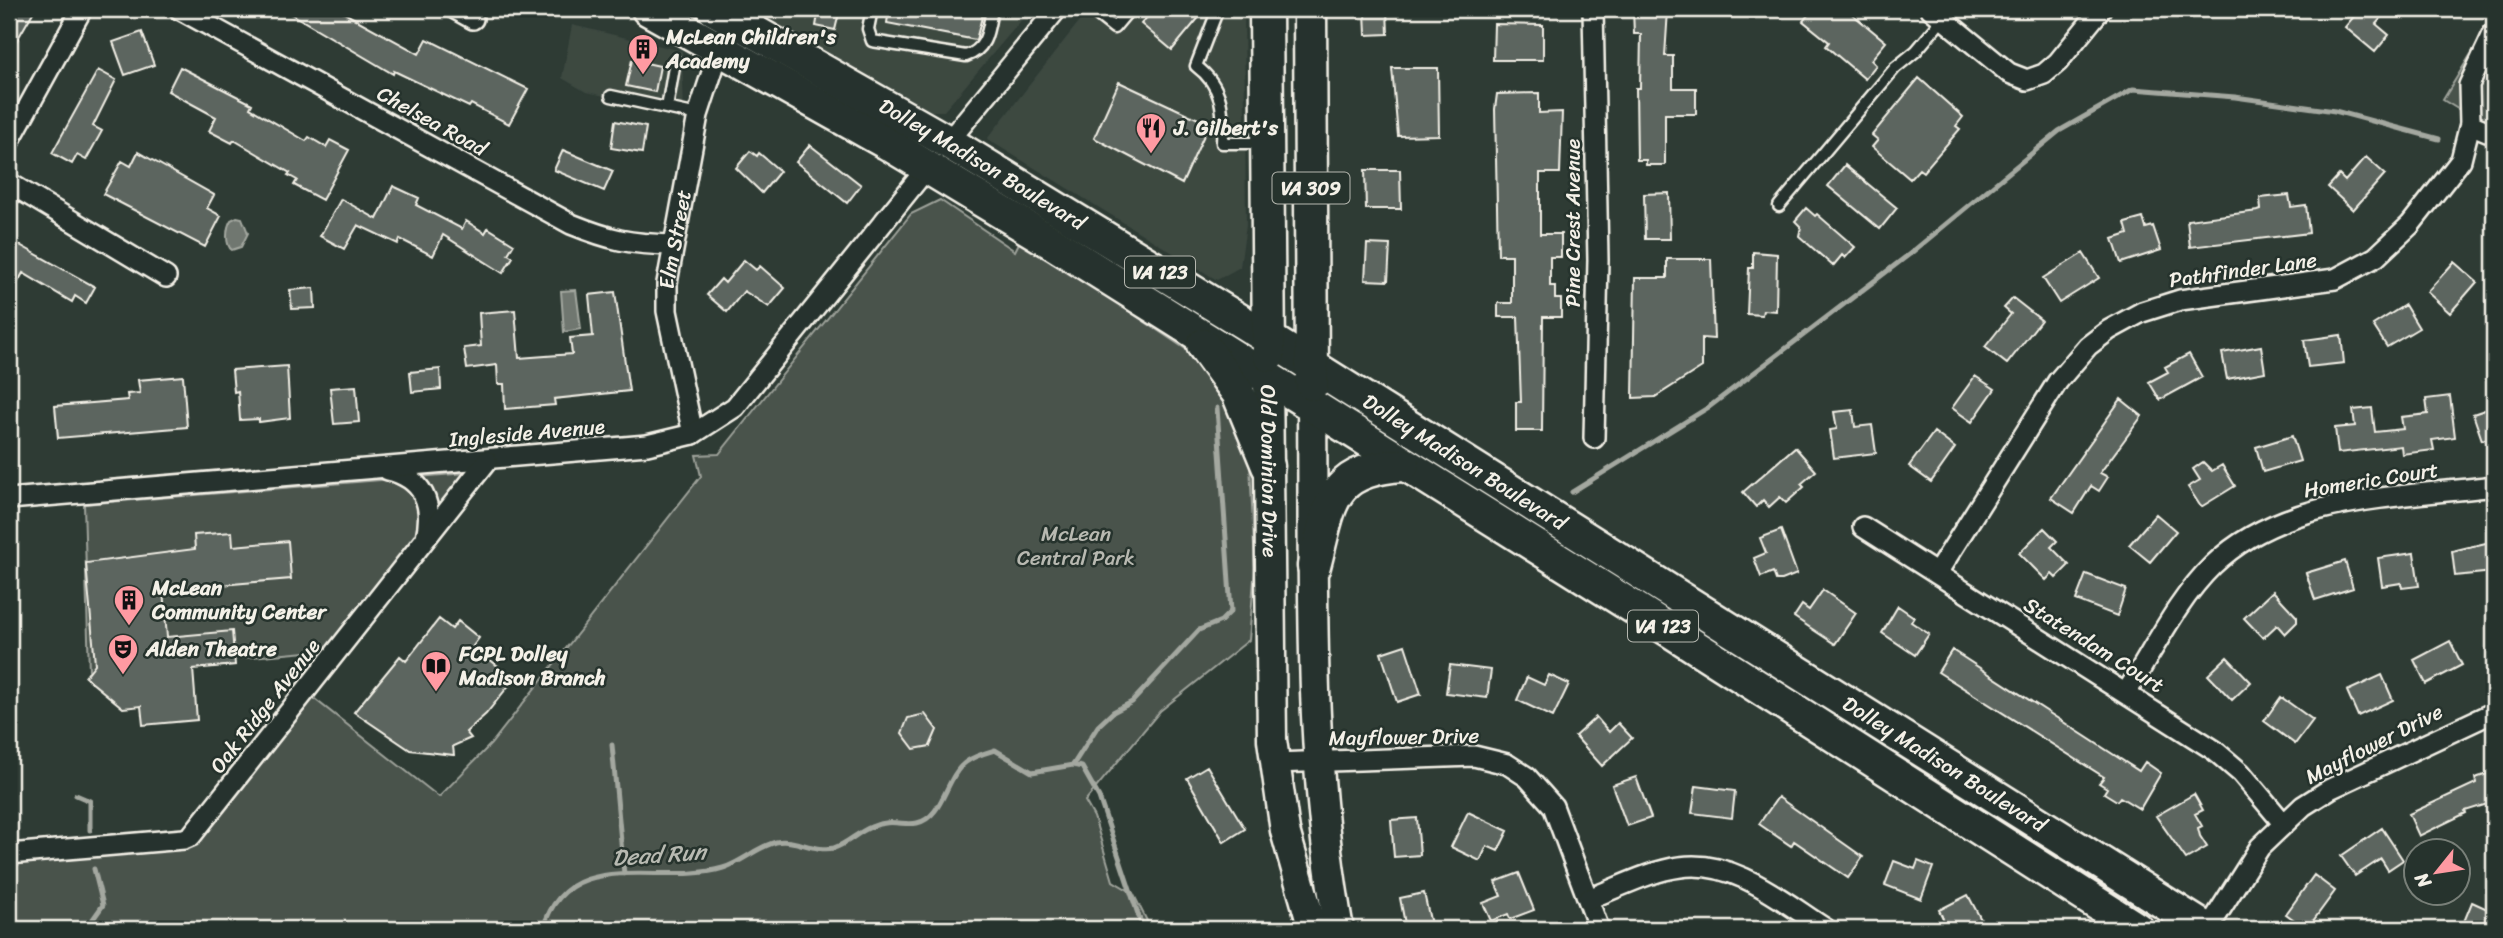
<svg xmlns="http://www.w3.org/2000/svg" width="2503" height="938" font-family="Sriracha,sans-serif">
<rect width="100%" height="100%" fill="#2e3b34"/>
<filter id="ink" filterUnits="userSpaceOnUse"><feTurbulence type="fractalNoise" baseFrequency=".0143" numOctaves="2"/><feDisplacementMap in="SourceGraphic" scale="14" xChannelSelector="R" yChannelSelector="G"/><feConvolveMatrix kernelMatrix="1 2 1 2 8 2 1 2 1" color-interpolation-filters="sRGB"/></filter>
<g filter="url(#ink)">
<!-- built -->
<path fill="#3c4841" d="M752 9H1031L944 111H918L855 80Z
M1089 9H1244L1246 226 1240 267 1217 280 987 139Z
M572 25 682 51 684 113 586 92 562 78Z"/>
<!-- green -->
<path fill="#48524c" stroke="#9ea29a" stroke-width="2" d="M2494 16V131L2443 100Z
M940 200 1015 251 1021 239 1190 352 1229 389 1250 464 1255 567 1249 640 1160 711 1085 801 1094 817 1113 881 1133 893 1151 929H9V863L185 846 312 697 439 797 491 744 701 476 696 455 719 454 911 214Z
M479 472 328 650 89 672 84 504Z"/>
<!-- water -->
<path fill="#6f7770" stroke="#a4a8a0" stroke-width="2" d="M237 217 242 218 248 233 241 247 232 250C225 245 226 228 231 220Z
M576 290 581 329 564 332 561 291Z"/>
<g fill="none" stroke-linecap="round" stroke-linejoin="round">
<!-- stream -->
<path stroke="#a4a8a0" stroke-width="5" d="M1572 492 1709 407 1911 253 2059 131 2133 89 2235 97 2335 111 2439 139
M612 745 624 874
M1073 765 1098 726 1113 712 1132 702 1199 630 1221 621 1231 611 1217 408
M76 795 90 801V830
M86 929 103 905 94 869
M543 929C567 844 661 887 723 868 742 862 757 847 776 842 795 838 813 852 834 848 847 844 858 832 871 827 890 818 904 826 917 823 944 817 945 777 966 762 974 756 985 753 995 750L1032 772 1073 765 1082 767 1099 797 1143 929"/>
</g>
<!-- building -->
<path fill="#5c655e" stroke="#f4f1e8" stroke-width="2" d="M12 9H35L9 54V15Z
M283 9H337L419 54 427 39 528 89 509 124 471 104 469 107 394 71 393 74Z
M819 9H840L835 30 816 26Z
M889 9H984L976 40 887 23Z
M1154 9H1206L1172 50 1141 24Z
M1633 9 1668 10 1665 56H1673V88H1696V114H1665V165H1646V160H1637L1636 88H1640L1641 34H1634Z
M1813 9H1846L1886 42 1871 60 1876 65 1865 79 1826 46 1829 42 1803 21Z
M2360 9H2374L2383 16 2376 24 2389 35 2375 52 2345 27Z
M1387 10 1388 34 1366 35 1365 11Z
M1494 24 1543 25V60H1493Z
M142 32 154 65 125 75 113 42Z
M632 60 660 66 655 92 626 86Z
M180 67 252 104 250 108 306 141 309 137 326 147 330 140 349 150 322 200 294 185 297 180 288 175 290 173 234 140 232 143 209 131 216 117 168 91Z
M1392 68H1438L1439 135 1398 136Z
M98 70 116 80 93 126 102 131 86 160 77 155 72 164 52 153Z
M1919 78 1963 117 1956 126 1960 129 1923 172 1919 169 1910 179 1872 147 1878 140 1872 135Z
M1119 82 1209 124 1182 184 1094 138Z
M1539 93V113L1562 112 1560 173H1540V234H1561V257H1550V286H1555V299H1561V317H1543L1542 431H1516V402H1521L1518 317H1498V303H1512V255H1498L1495 109 1497 94Z
M615 121 646 127 642 153 611 148Z
M810 145 861 185 847 203 796 162Z
M563 150 613 171 604 191 554 170Z
M750 151 757 156 759 153 780 171 762 193 736 168Z
M138 152 214 195 207 208 221 216 205 247 103 194 122 161 131 166Z
M2366 157 2385 174 2353 210 2328 187 2339 175 2345 181Z
M1845 165 1897 208 1880 229 1828 186Z
M1365 170H1400L1401 209H1366Z
M393 186 419 198 416 205 462 229 466 221 485 233 488 228 514 244 508 254 513 257 503 273 443 235 433 256 400 239 398 244 358 225 344 249 320 236 341 199 377 219Z
M1669 193 1670 239H1645L1644 194Z
M2289 195 2291 207 2306 205 2309 233 2190 247 2187 220 2258 211 2261 210 2260 198Z
M1806 208 1815 216 1817 214 1855 247 1845 258 1842 255 1833 266 1799 236 1801 227 1795 221Z
M2143 218 2146 228 2153 226 2161 250 2121 263 2113 239 2128 234 2125 223Z
M9 239 95 287 86 303 75 296 72 302 23 273 9 298Z
M1367 244 1390 245 1388 281 1365 280Z
M1753 252 1777 254 1776 311 1763 310 1762 315 1747 314 1749 268H1753Z
M2083 253 2099 278 2059 303 2043 278Z
M1667 259H1711L1714 339 1702 338V367L1655 397 1633 398 1635 278H1667Z
M744 260 756 270 760 266 785 288 769 307 744 291 727 312 707 295 721 279 725 283Z
M2454 262 2477 282 2450 313 2427 292Z
M314 288 315 308 292 309 290 290Z
M615 292 629 391 554 399 555 405 505 409 504 384H498L497 365 467 369 464 348 481 346 479 313 515 310 519 358 572 354 570 338 593 336 589 295Z
M2013 298 2041 320 2007 364 1985 347 2011 314 2004 308Z
M2405 305 2419 328 2387 347 2373 325Z
M2341 335 2344 363 2308 367 2304 340Z
M2261 346 2265 372 2227 379 2222 353Z
M2189 354 2202 377 2160 400 2149 382 2168 372 2165 367Z
M287 366 290 418 259 422V419L240 420 238 391 234 392 232 370Z
M440 369 441 389 412 392 410 372Z
M183 376 187 427 58 438 55 406 128 400 127 394 140 393 138 380Z
M1975 376 1995 389 1972 422 1952 408Z
M356 386 359 422 334 424 330 388Z
M2450 396 2455 437 2432 440 2434 450 2402 454 2401 446 2338 453 2335 428 2355 426 2353 410 2372 408 2375 432 2403 429 2401 417 2428 414 2426 399Z
M2121 399 2142 416 2100 473 2108 477 2099 491 2091 486 2074 513 2051 498Z
M2494 407V436L2482 440 2473 414Z
M1853 410 1855 427 1872 425 1876 453 1834 458 1830 430 1837 429 1834 412Z
M1934 432 1955 448 1931 482 1909 466Z
M2292 436 2300 461 2263 472 2256 447Z
M1795 447 1816 471 1801 484 1804 487 1786 503 1780 497 1769 507 1763 500 1756 507 1743 492Z
M2203 462 2212 471 2222 465 2235 486 2201 507 2188 487 2200 480 2193 469Z
M2156 514 2176 531 2150 562 2129 545Z
M2044 528 2057 541 2051 547 2069 565 2056 578 2052 574 2046 580 2019 553Z
M1781 530 1797 574 1782 580H1776L1773 572 1761 577 1754 558 1766 553 1760 538Z
M232 532 233 546 288 541 291 579 163 590 167 637 232 631 235 665 193 669 197 720 143 725 141 706 123 708 85 677 95 664 86 563 195 549 194 535Z
M2490 542 2493 572 2455 576 2452 551Z
M2414 553 2419 586 2402 588 2401 583 2382 586 2378 558Z
M2345 561 2353 588 2315 600 2306 573Z
M2086 574 2126 589 2117 616 2076 600Z
M1823 590 1856 613 1835 644 1794 617 1802 605 1809 610Z
M2273 591 2297 617V622L2285 634 2277 625 2263 638 2244 618Z
M1898 606 1914 617 1911 622 1929 634 1915 655 1882 633Z
M439 619 452 629 458 621 479 638 473 646 514 679 486 714 466 732 471 738 453 746 454 755 410 750 354 712 400 656 406 661Z
M2450 641 2462 665 2426 684 2414 660Z
M1405 645 1421 694 1397 702 1381 653Z
M1952 650 2139 771 2145 762 2161 773 2140 809 2120 797 2117 801 2104 793 2107 788 2099 783 2104 777 1938 672Z
M2227 657 2251 682 2232 700 2208 675Z
M1450 665 1491 670 1487 698 1446 693Z
M1549 675 1569 684 1553 717 1517 700 1527 677 1544 685Z
M2382 675 2393 700 2358 716 2347 691Z
M2281 697 2313 720 2295 744 2264 721Z
M925 714 937 730 930 746 914 749 902 733 908 718Z
M1596 717 1609 732 1618 723 1632 738 1602 766 1575 736Z
M1207 766 1245 829 1224 842 1187 778Z
M2494 772V802L2465 811 2466 813 2419 836 2409 814 2476 783 2475 778Z
M1636 777 1651 818 1627 826 1612 785Z
M1696 786 1735 791 1732 818 1692 813Z
M2194 794 2203 810 2195 814 2202 826 2198 828 2200 836 2207 847 2186 859 2156 816Z
M1778 797 1863 857 1848 878 1794 841 1791 846 1759 824Z
M1468 812 1508 831 1498 851 1487 846 1480 861 1451 847Z
M1417 818 1420 855 1394 857 1391 820Z
M2382 828 2403 860 2388 870 2381 859 2355 876 2341 856Z
M1894 861 1915 869 1918 861 1933 867 1921 899 1885 885Z
M1519 873 1534 910 1510 919 1508 914 1491 921 1483 903 1501 896 1495 882Z
M2314 875 2335 891 2307 929 2286 914Z
M1424 893 1432 929H1406L1400 898Z
M1968 895 1986 929H1948L1939 910Z
M2472 902 2494 912 2489 929H2461Z"/>
<g fill="none" stroke-linecap="round" stroke-linejoin="round">
<!-- lane casing -->
<g stroke="#f4f1e8" stroke-width="15">
<path id="lane" d="M872 9 868 29 872 41 966 56C988 49 988 29 992 9
M1090 9 1114 28 1130 9
M1218 9 1196 66C1223 86 1224 111 1222 143H1263
M611 96 698 115
M667 108 675 61
M1779 206 1895 68 1916 51 1943 19"/>
</g>
<!-- street casing -->
<g stroke="#f4f1e8" stroke-width="24">
<g id="street">
<path d="M179 9 571 224C611 240 629 244 672 245"/>
<path d="M455 9 473 19"/>
<path d="M1593 9 1598 260 1594 438"/>
<path d="M1931 9 2009 73 2027 80 2044 74 2058 62 2101 9"/>
<path d="M2470 124 2494 134"/>
<path d="M9 142 82 9"/>
<path d="M948 142 1057 9"/>
<path d="M9 183 166 277"/>
<path id="s1" d="M693 434 667 311V283L698 115 720 48"/>
<path d="M388 470C423 478 434 504 426 537"/>
<path d="M9 499 647 445 693 434 735 407 927 168"/>
<path d="M1863 527 2214 750 2241 773 2283 823"/>
<path d="M1937 573 2058 381 2088 346 2109 330 2142 312 2180 300 2335 279 2376 257 2410 225 2461 160 2470 124 2469 85 2494 32"/>
<path d="M2126 693C2153 651 2177 600 2213 565 2285 495 2400 498 2494 486"/>
<path d="M1274 763 1474 756 1507 764 1527 777 1553 806 1599 929"/>
<path d="M9 854 184 839 191 836 487 461"/>
<path d="M1588 899C1618 888 1649 871 1680 867 1735 859 1783 902 1826 929"/>
<path d="M2208 929 2260 847 2303 806 2330 789 2494 712"/>
</g>
</g>
<!-- secondary casing -->
<g stroke="#f4f1e8" stroke-width="33">
<g id="secondary">
<path id="s2" d="M1268 378 1272 740 1285 831 1313 929"/>
<path d="M1312 406C1314 583 1307 754 1339 929"/>
</g>
</g>
<!-- primary casing -->
<g stroke="#f4f1e8" stroke-width="37">
<g id="primary">
<path d="M648 9 887 143 1056 245 1641 612 2137 929"/>
<path id="s3" d="M714 9 948 142 1244 323 2206 929"/>
<path d="M1266 9 1269 355"/>
<path d="M1310 9 1312 384"/>
<path d="M1203 345 1238 393 1268 466"/>
<path d="M1314 566C1331 503 1328 470 1403 465"/>
</g>
</g>
<!-- lane -->
<use href="#lane" stroke="#26332d" stroke-width="10"/>
<!-- street -->
<use href="#street" stroke="#26332d" stroke-width="19"/>
<!-- secondary -->
<use href="#secondary" stroke="#26332d" stroke-width="28"/>
<!-- primary -->
<use href="#primary" stroke="#26332d" stroke-width="32"/>
</g>
</g>
<!-- icons -->
<defs>
<g id="building-pin" transform="scale(1.575)"><path d="M0 17L-7.5 6A9.5 9.5 0 1 1 7.5 6Z" fill="#ff9aa2" stroke="#26332d"/><path d="M-4-6H4V6H1V3H-1V6H-4ZM-2.5-4.3h1.7v1.8h-1.7ZM.8-4.3h1.7v1.8H.8ZM-2.5-1h1.7V.8h-1.7ZM.8-1h1.7V.8H.8Z" fill="#111"/></g>
<g id="restaurant-pin" transform="scale(1.575)"><path d="M0 17L-7.5 6A9.5 9.5 0 1 1 7.5 6Z" fill="#ff9aa2" stroke="#26332d"/><path d="M-5-6h1v4h1v-4h1v4h1v-4h1v5L-1.5 .5V6h-2V.5L-5-1ZM5-6V6H3V1.5H1.5Q1.5-4 5-6Z" fill="#111"/></g>
<g id="theatre-pin" transform="scale(1.575)"><path d="M0 17L-7.5 6A9.5 9.5 0 1 1 7.5 6Z" fill="#ff9aa2" stroke="#26332d"/><path d="M-5-5.5Q0-4 5-5.5V0Q5 5 0 6Q-5 5-5 0ZM-3.3-2.5H-1v1.5H-3.3ZM1-2.5H3.3v1.5H1ZM-2.8 1Q0 5.5 2.8 1Z" fill="#111"/></g>
<g id="library-pin" transform="scale(1.575)"><path d="M0 17L-7.5 6A9.5 9.5 0 1 1 7.5 6Z" fill="#ff9aa2" stroke="#26332d"/><path d="M-6-4Q-3-5.5-.7-3.5V5Q-3 3-6 4ZM6-4Q3-5.5 .7-3.5V5Q3 3 6 4Z" fill="#111"/></g>
</defs>
<g fill-rule="evenodd">
<use href="#building-pin" x="643" y="49"/>
<use href="#restaurant-pin" x="1151" y="128"/>
<use href="#building-pin" x="129" y="600"/>
<use href="#theatre-pin" x="123" y="649"/>
<use href="#library-pin" x="436" y="666"/>
</g>
<g text-anchor="middle" dominant-baseline="central" stroke-width="5" stroke-linejoin="round" paint-order="stroke">
<!-- shield labels -->
<g fill="#26332d" stroke="#b6b8b0" stroke-width="2">
<rect x="1272.5" y="172.5" width="77" height="31" rx="5"/>
<rect x="1125" y="256.5" width="70" height="31" rx="5"/>
<rect x="1628" y="610.5" width="70" height="31" rx="5"/>
</g>
<g font-size="19" font-weight="bold" fill="#f4f1e8">
<text x="1311" y="188">VA 309</text>
<text x="1160" y="272">VA 123</text>
<text x="1663" y="626">VA 123</text>
</g>
<!-- poi labels -->
<g font-size="21" font-weight="bold" fill="#f4f1e8" stroke="#26332d" text-anchor="start">
<text x="666" y="37">McLean Children's<tspan x="666" dy="24">Academy</tspan></text>
<text x="1174" y="128">J. Gilbert's</text>
<text x="152" y="588">McLean<tspan x="152" dy="24">Community Center</tspan></text>
<text x="146" y="649">Alden Theatre</text>
<text x="459" y="654">FCPL Dolley<tspan x="459" dy="24">Madison Branch</tspan></text>
</g>
<!-- street labels -->
<g font-size="21" fill="#f4f1e8" stroke="#26332d">
<text transform="translate(432 121) rotate(29)">Chelsea Road</text>
<text stroke="none"><textPath href="#s3" startOffset="310">Dolley Madison Boulevard</textPath></text>
<text transform="translate(1573 223) rotate(-90)">Pine Crest Avenue</text>
<text stroke="none"><textPath href="#s1" startOffset="198">Elm Street</textPath></text>
<text transform="translate(2243 270) rotate(-8)">Pathfinder Lane</text>
<text transform="translate(527 433) rotate(-5)">Ingleside Avenue</text>
<text stroke="none"><textPath href="#s3" startOffset="877">Dolley Madison Boulevard</textPath></text>
<text stroke="none"><textPath href="#s2" startOffset="93">Old Dominion Drive</textPath></text>
<text transform="translate(2371 480) rotate(-9)">Homeric Court</text>
<text transform="translate(2094 645) rotate(32)">Statendam Court</text>
<text transform="translate(265 706) rotate(-52)">Oak Ridge Avenue</text>
<text transform="translate(1404 737) rotate(-1)">Mayflower Drive</text>
<text transform="translate(2374 744) rotate(-27)">Mayflower Drive</text>
<text stroke="none"><textPath href="#s3" startOffset="1444">Dolley Madison Boulevard</textPath></text>
</g>
<!-- park labels -->
<g font-size="21" fill="#b8b9b1" stroke="#26332d">
<text x="1076" y="534">McLean<tspan x="1076" dy="24">Central Park</tspan></text>
</g>
<!-- water labels -->
<g font-size="23" font-style="italic" fill="#b8bab2" stroke="#26332d">
<text transform="translate(659 855) rotate(-4)">Dead Run</text>
</g>
</g>
<!-- margin -->
<rect width="2503" height="938" fill="none" stroke="#26332d" stroke-width="35"/>
<rect x="18" y="18" width="2468" height="903" fill="none" stroke="#f4f1e8" stroke-width="2.5" filter="url(#ink)"/>
<!-- north arrow -->
<g transform="translate(2437 872) rotate(240)"><circle r="33" fill="#26332d" stroke="#787f78" stroke-width="2"/>
<path d="M0-5L12 26L0 18L-12 26Z" fill="#ff9aa2"/>
<text y="-10" font-size="19" font-weight="bold" text-anchor="middle" fill="#f4f1e8">N</text>
</g>
</svg>
